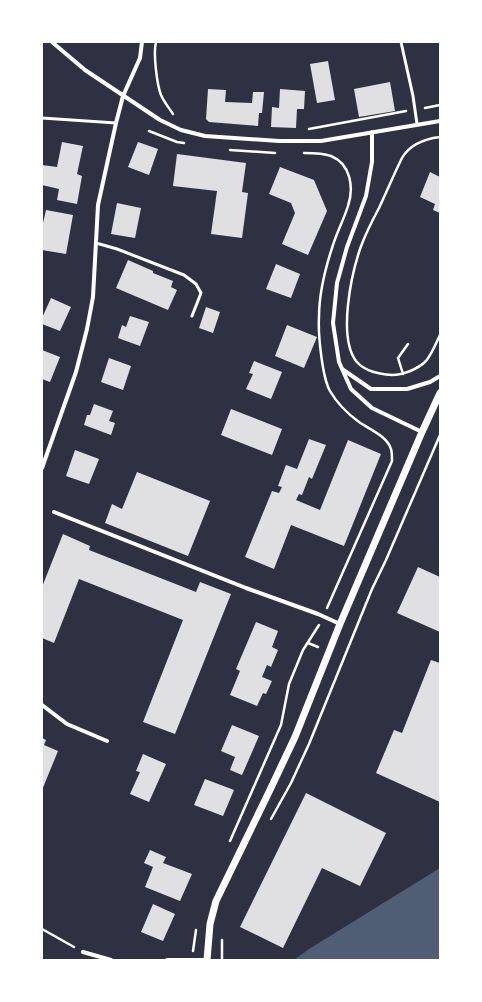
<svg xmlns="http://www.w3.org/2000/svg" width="482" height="1002" font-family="'Space Grotesk',sans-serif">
<rect width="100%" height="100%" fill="#2d3142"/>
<!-- water -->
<path fill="#4f5d75" d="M440 868V960H294L309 949Z"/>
<!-- building -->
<path fill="#e0e0e3" d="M328 61 335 100 317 103 310 64Z
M390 82 395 111 359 117 354 89Z
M208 89 226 90 225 102 252 103 253 92H264L262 113H259L258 126 209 122 206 119Z
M280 89 305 91 304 109H297L296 128 271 127 272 107 279 108Z
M62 142 83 146 77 174 82 176 77 204 57 200 59 189 42 185V165L57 167Z
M138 142 158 149 149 175 128 167Z
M177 154 246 163 242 192 248 193 242 238 211 234 217 191 173 186Z
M280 167 314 180 327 211 308 255 282 244 295 213 291 203 269 194Z
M430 172 440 177V213L433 210 435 204 420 197Z
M117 203 141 208 135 238 111 234Z
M46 210 73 215 66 254 42 250V223H43Z
M128 260 153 271V273L173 281 171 287 177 290 168 310 116 288Z
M276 264 300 274 291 298 266 289Z
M51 298 71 307 60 331 42 324V318Z
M206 307 220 312 213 333 199 328Z
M130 316 149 322 140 346 118 338 122 325 126 327Z
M287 325 317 337 304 368 275 356Z
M42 350 60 357 50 382 42 379Z
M109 358 131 366 123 390 101 382Z
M254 361 282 372 271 399 246 389 253 374 249 373Z
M94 404 113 411 109 421 115 423 111 435 84 425 87 415H90Z
M231 409 282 429 272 455 221 435Z
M309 439 326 445 312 479 309 477 302 495 299 494 296 500 320 510 348 440 381 454 344 546 291 525 274 569 245 557 272 491 279 493 282 487 278 486 286 465 297 469Z
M75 450 99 459 89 484 66 476Z
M137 472 210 501 188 556 105 523 112 504 122 509Z
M63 534 90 546 89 550 196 592 200 582 231 594 175 734 143 722 183 620 79 579 54 643 42 638V587Z
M418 567 440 577V632L397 613Z
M256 622 278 631 272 647 278 650 271 667 267 665 262 677 272 681 266 694 263 693 257 706 230 695 240 671 236 669Z
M431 660 440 663V802L376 773 394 730 402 733Z
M232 725 259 736 242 775 230 770 235 757 221 751Z
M42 738 46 740 44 745 58 751 42 790Z
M143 754 166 764 149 802 130 794 140 772 136 771Z
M205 779 234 790 223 816 194 805Z
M306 793 386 833 360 886 322 868 283 948 240 927Z
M150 850 166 857 163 863 192 874 180 901 145 887 153 867 144 863Z
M153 904 175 914 163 941 141 932Z"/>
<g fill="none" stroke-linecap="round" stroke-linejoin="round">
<!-- path -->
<path stroke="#fff" stroke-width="2.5" d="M156 42C153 53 157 85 161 95 164 102 169 108 173 114
M425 108 440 105
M309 129 406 111
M149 131 177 142 184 143
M440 137C424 139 410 144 402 158 394 174 387 191 379 208 372 221 365 235 360 249 351 276 338 337 356 361 365 372 380 374 392 375 403 375 418 369 426 361 432 354 436 343 440 335
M230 150 275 153
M304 153C313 153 323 153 331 156 351 164 354 188 348 206 344 219 337 232 333 245 325 269 319 292 319 317 318 333 322 377 330 391 337 403 348 414 359 422 369 429 387 436 391 449 392 452 392 457 392 461L327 608
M403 374 398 358 408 344
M308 643 318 647
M271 819 291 783 309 744 372 589 386 560 440 435
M230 841 281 725 289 684 303 650 319 625
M42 929 74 947
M222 940V960
M193 951 196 930"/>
<!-- service -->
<path stroke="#fff" stroke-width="3" d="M401 42 413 96 417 124
M42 118 116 123
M96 243 117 249 184 275 196 284 201 293 192 316"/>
<!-- minor -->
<path stroke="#fff" stroke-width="4" d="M52 42 85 70 160 120 181 130 205 136 279 141H321L440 121
M372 132V162L366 196 347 247 337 283 333 323 339 362 351 389 372 408 422 432
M342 369 371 389H407L430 382 440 376
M42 468 76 372 87 329 93 297 98 205 116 123 123 96 140 58 142 42
M54 512 246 588 318 614 340 624
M42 705 67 724 107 741
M83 952 111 960
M167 960H207"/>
<!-- tertiary -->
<path stroke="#fff" stroke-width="7" d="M207 960 210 924 216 901 269 792 295 737 340 624 422 432 440 393"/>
</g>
<!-- border -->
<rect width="482" height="1002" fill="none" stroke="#ffffff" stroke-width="86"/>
</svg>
